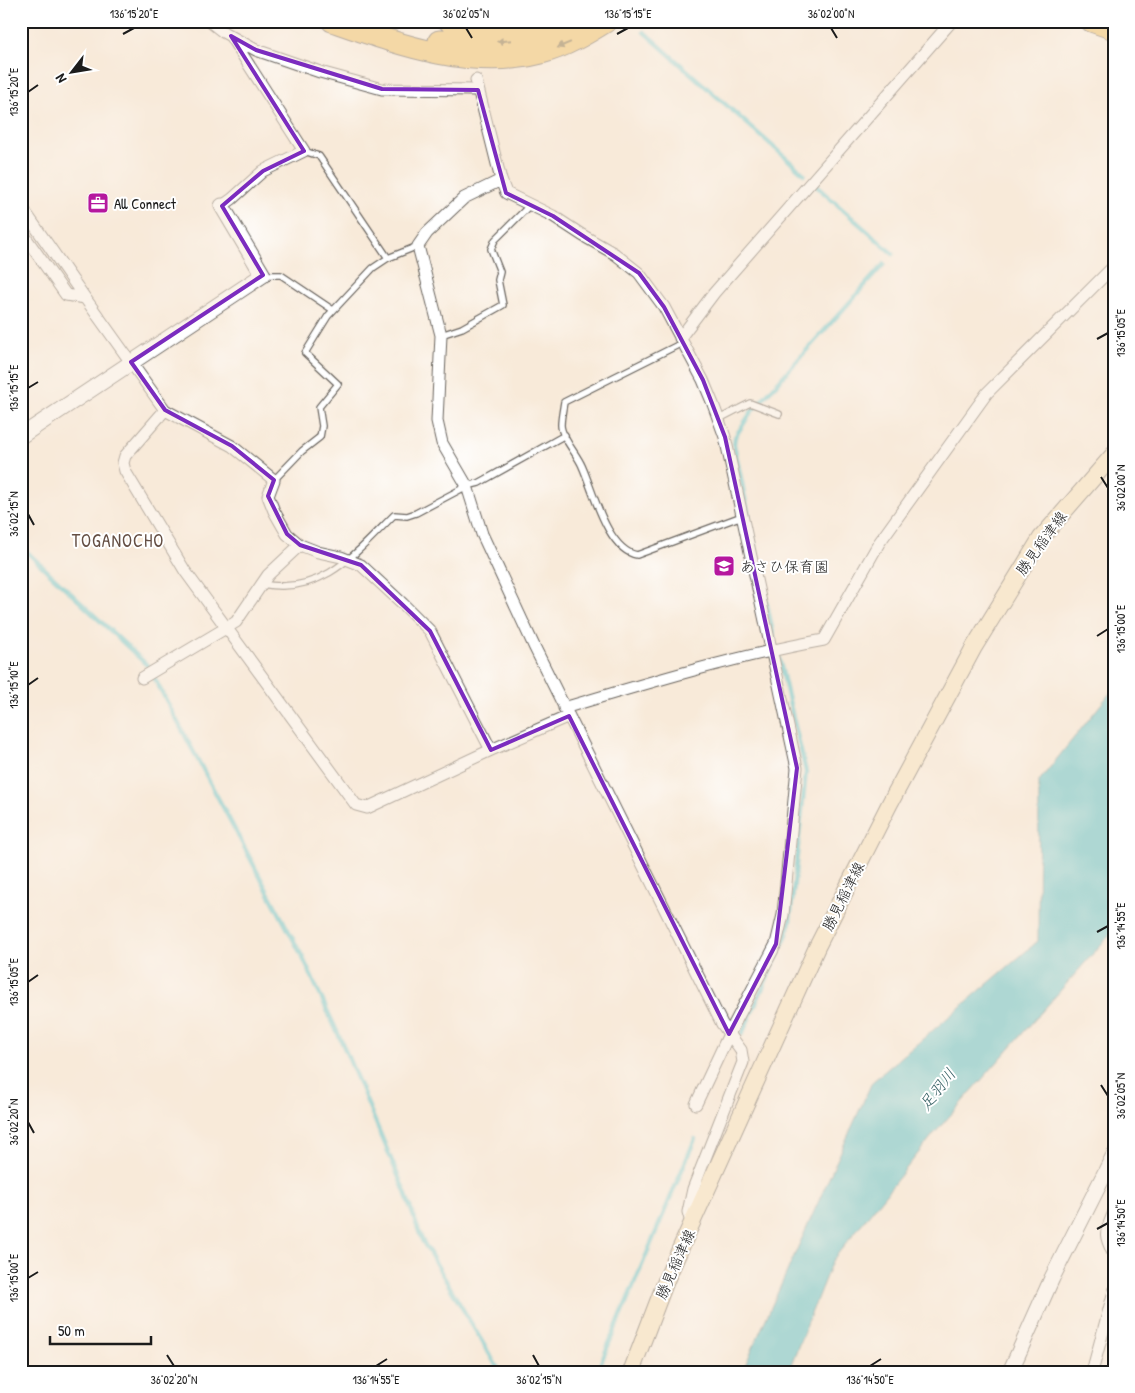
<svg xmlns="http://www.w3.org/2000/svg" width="1135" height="1393" font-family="'Patrick Hand','Klee One',sans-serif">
<rect width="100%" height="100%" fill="#fff"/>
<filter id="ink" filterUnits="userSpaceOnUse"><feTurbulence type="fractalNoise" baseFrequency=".02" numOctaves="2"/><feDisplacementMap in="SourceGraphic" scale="10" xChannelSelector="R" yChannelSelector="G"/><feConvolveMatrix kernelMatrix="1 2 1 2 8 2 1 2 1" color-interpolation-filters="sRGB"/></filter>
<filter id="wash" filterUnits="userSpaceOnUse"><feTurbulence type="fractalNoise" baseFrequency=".0096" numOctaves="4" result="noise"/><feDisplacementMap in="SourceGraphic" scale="20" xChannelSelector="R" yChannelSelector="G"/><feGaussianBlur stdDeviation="1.12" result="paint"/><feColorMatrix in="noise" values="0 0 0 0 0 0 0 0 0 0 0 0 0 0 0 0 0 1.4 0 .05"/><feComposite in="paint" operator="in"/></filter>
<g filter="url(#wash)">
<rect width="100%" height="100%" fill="#f8ead9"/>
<!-- water -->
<path fill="#55c2cc" stroke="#386f74" d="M1114 688V930L933 1135 832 1261 788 1372H742L872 1082 1038 941 1039 781Z"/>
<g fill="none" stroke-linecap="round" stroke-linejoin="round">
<!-- stream -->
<path stroke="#55c2cc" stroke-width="4.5" d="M644 32 804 174
M815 185 893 254
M21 543 27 552 148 666 302 956 340 1038 405 1192 422 1240 500 1372
M774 638 734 444 735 437 752 411 884 264
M742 1034 787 934 790 921 806 772 777 650
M597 1372 695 1139"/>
</g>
</g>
<g filter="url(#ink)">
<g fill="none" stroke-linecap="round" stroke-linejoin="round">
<!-- service casing -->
<g stroke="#69645e" stroke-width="8">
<path id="service" d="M304 151 319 156 388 258
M263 275H281L333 310
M441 335 462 328 503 305 498 280 500 272 491 249 495 240 530 205
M682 343 564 402C563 409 561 418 561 425 561 437 577 454 582 466 593 490 607 550 637 555L742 516
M719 419 750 403 779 414
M274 480 302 451 320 437 322 426 319 407 338 384 305 353 328 316 373 268 388 258 418 246
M262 584C322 596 355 554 394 515L407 516 416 513 467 486 479 483 565 435"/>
</g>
<!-- minor casing -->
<g stroke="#69645e" stroke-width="13">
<path id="minor" d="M209 21 223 32 256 50 320 72 382 89 478 90
M476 80 501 180 506 193 553 216 582 235 615 254 639 273 664 307 703 380 713 404 725 437 797 768 783 915 776 944 729 1034 696 1104
M501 180 464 198 427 233 418 246 441 335 437 421 442 443 467 486 482 534 534 646 722 1024 741 1050 743 1062 693 1189 688 1212 692 1226
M21 206 85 298
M222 206 232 199 263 171 304 151 231 37
M21 231 66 295 85 298 165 410 232 446 274 480 268 496 274 511 287 534 300 545 318 552 341 557 361 565 403 604 430 631 491 750
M680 338 714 293 952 21
M165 410 125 456 123 463 125 471 185 571 356 805 367 808 491 750 569 716
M142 678 236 622 268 575 300 545
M564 708C650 682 736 656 824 640L879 543 987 393 1114 266
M1114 1212C1105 1233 1103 1234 1114 1255
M1092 1372 1114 1291"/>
</g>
<!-- tertiary casing -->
<g stroke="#69645e" stroke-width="17">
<path id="tertiary" d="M21 436 263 275 222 206
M1010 1372 1052 1278 1114 1155"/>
</g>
<!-- secondary casing -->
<g stroke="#69645e" stroke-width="18">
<path id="secondary" d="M631 1372 667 1278 817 947 890 803 974 647 1041 538 1114 454"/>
</g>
<!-- motorway casing -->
<g stroke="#69645e" stroke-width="23">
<path id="motorway" d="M332 21C398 44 471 71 541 53 565 47 586 34 607 21
M449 21C473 26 496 29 520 21
M1091 21 1114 29
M439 41C486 44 524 43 566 21"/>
</g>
<!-- service -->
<use href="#service" stroke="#fff" stroke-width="5.5"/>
<!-- minor -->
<use href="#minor" stroke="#fff" stroke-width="11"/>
<!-- tertiary -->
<use href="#tertiary" stroke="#fff" stroke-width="15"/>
<!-- secondary -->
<use href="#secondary" stroke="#f9e7c3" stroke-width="16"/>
<!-- motorway -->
<use href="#motorway" stroke="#f0c369" stroke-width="21"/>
</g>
<!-- one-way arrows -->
<defs><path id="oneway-solid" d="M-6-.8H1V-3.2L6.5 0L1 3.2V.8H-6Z" transform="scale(1.25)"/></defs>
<g fill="#867042">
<use href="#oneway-solid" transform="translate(504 41) rotate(175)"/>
<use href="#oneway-solid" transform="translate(564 45) rotate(157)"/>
</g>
</g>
<!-- marked area -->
<path d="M0 0H1135V1393H0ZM231 36 256 50 382 89 478 90 506 193 553 216 639 273 664 307 703 380 725 437 797 768 776 944 729 1034 569 716 491 750 430 631 361 565 300 545 287 534 268 496 274 480 232 446 165 410 131 362 263 275 222 206 263 171 304 151Z" fill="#f8ead9" fill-opacity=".55" fill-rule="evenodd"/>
<path fill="none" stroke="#7b2cbf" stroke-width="4" stroke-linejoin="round" d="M231 36 256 50 382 89 478 90 506 193 553 216 639 273 664 307 703 380 725 437 797 768 776 944 729 1034 569 716 491 750 430 631 361 565 300 545 287 534 268 496 274 480 232 446 165 410 131 362 263 275 222 206 263 171 304 151Z"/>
<!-- ticks -->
<path fill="none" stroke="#1c1c1c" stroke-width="2" d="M466 28 472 38M831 28 837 38M123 34 134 28M617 34 628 28M28 92 38 85M1097 339 1108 333M28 388 38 382M1101 477 1108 488M28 514 34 525M1097 636 1108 629M28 685 38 678M1097 932 1108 926M28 982 38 975M1101 1085 1108 1096M28 1122 34 1133M1097 1229 1108 1223M28 1278 38 1272M167 1355 174 1366M533 1355 539 1366M376 1366 387 1359M870 1366 881 1359"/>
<!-- icons -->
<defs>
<g id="office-square" transform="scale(1.125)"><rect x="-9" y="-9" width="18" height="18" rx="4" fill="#b5179e" stroke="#fff"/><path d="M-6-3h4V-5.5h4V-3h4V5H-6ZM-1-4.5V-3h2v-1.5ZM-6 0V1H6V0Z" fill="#fff"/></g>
<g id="school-square" transform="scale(1.125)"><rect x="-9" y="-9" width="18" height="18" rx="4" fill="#b5179e" stroke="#fff"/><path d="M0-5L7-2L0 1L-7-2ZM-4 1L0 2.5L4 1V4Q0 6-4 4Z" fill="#fff"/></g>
</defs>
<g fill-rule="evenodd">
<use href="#office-square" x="98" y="203"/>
<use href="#school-square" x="724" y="566"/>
</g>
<g text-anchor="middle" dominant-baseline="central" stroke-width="4" stroke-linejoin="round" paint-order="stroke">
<!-- poi labels -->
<g font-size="15" fill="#1c1c1c" stroke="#fff" text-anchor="start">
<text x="114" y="203">All Connect</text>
<text x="740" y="566">あさひ保育園</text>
</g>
<!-- street labels -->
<g font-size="15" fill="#1c1c1c" stroke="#fff">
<text transform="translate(1041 543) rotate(-54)">勝見稲津線</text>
<text transform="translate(843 896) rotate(-63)">勝見稲津線</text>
<text transform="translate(675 1264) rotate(-66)">勝見稲津線</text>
</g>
<!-- water labels -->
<g font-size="16" font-style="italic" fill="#335e62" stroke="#fff">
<text transform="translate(937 1089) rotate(-52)">足羽川</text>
</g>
<!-- quarter labels -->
<g font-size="18" letter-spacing="1" fill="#654f44" stroke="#fff">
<text x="118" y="540">TOGANOCHO</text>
</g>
</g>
<!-- margin -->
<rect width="1135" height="1393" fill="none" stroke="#fff" stroke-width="55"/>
<!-- north arrow -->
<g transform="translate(72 72) rotate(239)" stroke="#ffffff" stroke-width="4" paint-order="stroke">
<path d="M0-4L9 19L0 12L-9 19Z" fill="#1c1c1c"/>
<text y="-8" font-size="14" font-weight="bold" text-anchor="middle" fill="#1c1c1c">N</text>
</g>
<!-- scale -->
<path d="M50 1336v8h101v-8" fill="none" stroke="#1c1c1c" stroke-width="2.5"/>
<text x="58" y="1336" font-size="15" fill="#1c1c1c" stroke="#ffffff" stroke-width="4" paint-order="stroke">50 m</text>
<rect x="28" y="28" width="1080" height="1338" fill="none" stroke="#1c1c1c" stroke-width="2"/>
<g font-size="12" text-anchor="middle" fill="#1c1c1c">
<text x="134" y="18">136°15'20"E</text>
<text x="466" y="18">36°02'05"N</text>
<text x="628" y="18">136°15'15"E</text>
<text x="831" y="18">36°02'00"N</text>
<text transform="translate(14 92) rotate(-90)" y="4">136°15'20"E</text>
<text transform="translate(1121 333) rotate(-90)" y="4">136°15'05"E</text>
<text transform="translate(14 388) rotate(-90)" y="4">136°15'15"E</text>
<text transform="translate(1121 488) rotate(-90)" y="4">36°02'00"N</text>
<text transform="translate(14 514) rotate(-90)" y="4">36°02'15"N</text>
<text transform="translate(1121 629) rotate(-90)" y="4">136°15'00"E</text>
<text transform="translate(14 685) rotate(-90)" y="4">136°15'10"E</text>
<text transform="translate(1121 926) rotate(-90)" y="4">136°14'55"E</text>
<text transform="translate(14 982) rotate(-90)" y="4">136°15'05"E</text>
<text transform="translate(1121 1096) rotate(-90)" y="4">36°02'05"N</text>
<text transform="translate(14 1122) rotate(-90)" y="4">36°02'20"N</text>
<text transform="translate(1121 1223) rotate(-90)" y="4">136°14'50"E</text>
<text transform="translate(14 1278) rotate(-90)" y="4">136°15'00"E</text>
<text x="174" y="1384">36°02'20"N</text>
<text x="376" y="1384">136°14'55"E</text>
<text x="539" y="1384">36°02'15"N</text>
<text x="870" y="1384">136°14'50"E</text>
</g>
</svg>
